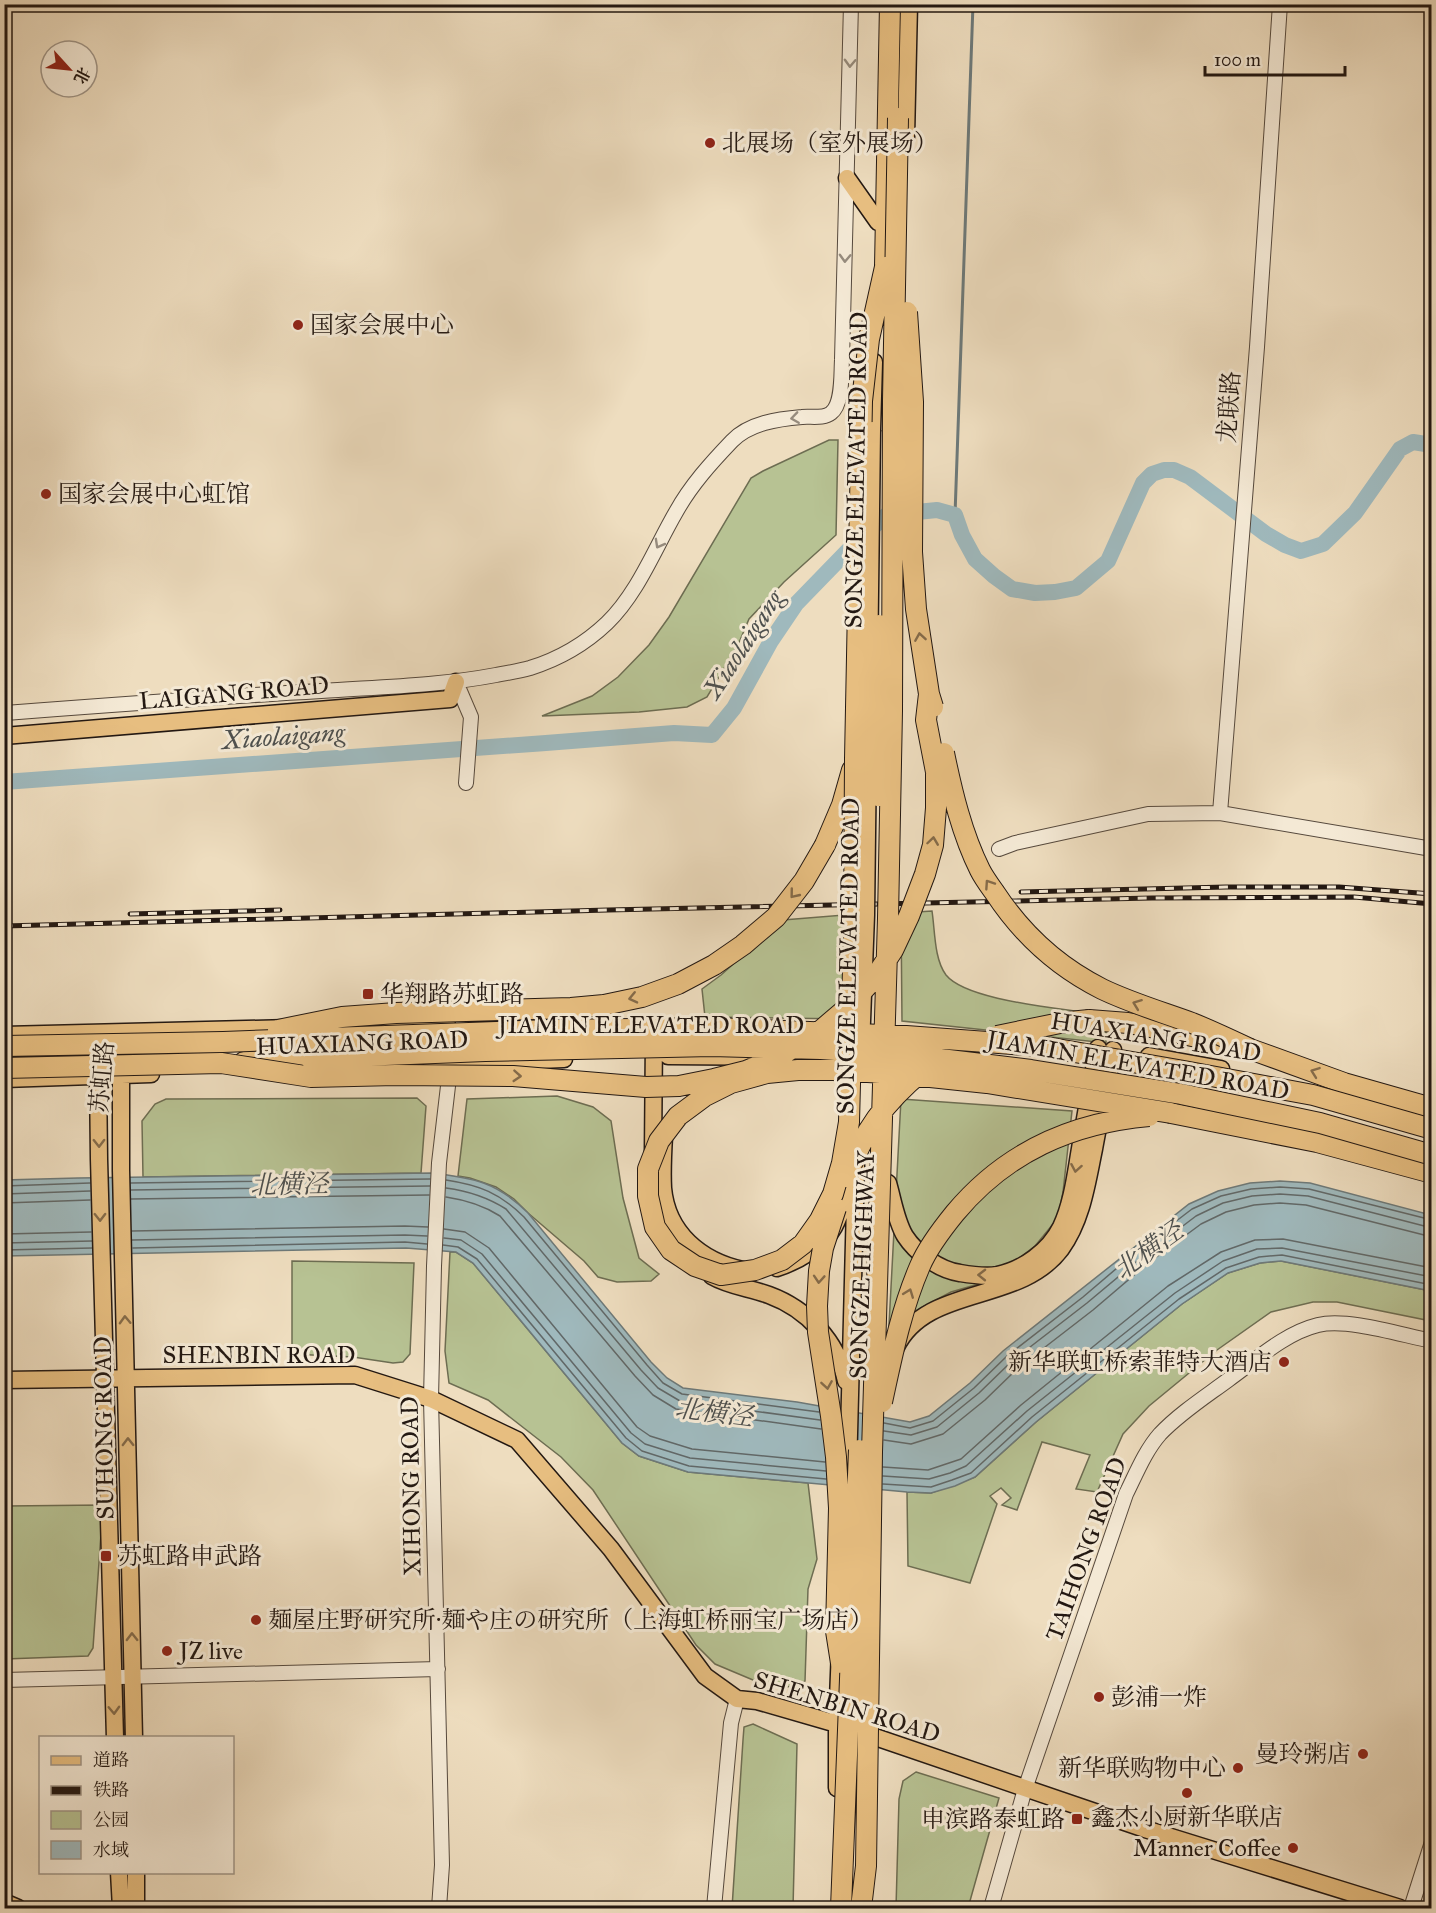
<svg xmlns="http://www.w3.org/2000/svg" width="1436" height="1913" font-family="'IM FELL Great Primer','Noto Serif SC','Noto Serif JP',serif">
<rect width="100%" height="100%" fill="#eeddbf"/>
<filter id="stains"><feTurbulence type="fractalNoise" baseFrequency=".00333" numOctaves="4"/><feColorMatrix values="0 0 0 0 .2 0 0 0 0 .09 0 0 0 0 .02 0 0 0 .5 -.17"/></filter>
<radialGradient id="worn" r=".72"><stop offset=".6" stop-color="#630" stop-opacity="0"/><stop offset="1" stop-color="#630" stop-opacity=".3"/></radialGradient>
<!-- green -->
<path fill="#b7c293" stroke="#6d6d52" stroke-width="1.5" d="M829 440H838L836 535 784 582 749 619 738 645 707 697 687 707 639 712 542 716 592 696 618 677 649 645 669 617 751 478 763 471Z
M932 911C935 930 934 959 946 975 967 1001 1061 1008 1094 1014L1106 1030V1043L902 1021 901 913Z
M844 915 848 1019 705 1017 702 989 721 975 783 920Z
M557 1096 593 1107 611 1121 623 1198 639 1258 659 1274 651 1281 617 1282 598 1277 584 1261 528 1213 514 1199 496 1187 470 1178 458 1176 467 1099Z
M417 1098 426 1106 421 1173 143 1177 142 1121 155 1104 166 1099Z
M901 1099 1072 1111 1063 1192 1058 1218 1035 1246 989 1281 951 1292 889 1325Z
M450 1252H456L473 1263 622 1443 639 1456 688 1472 808 1483 817 1559 808 1589 805 1681 796 1686 785 1687 753 1680 715 1664 696 1645 593 1490 561 1457 488 1400 449 1383 445 1351Z
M292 1261 414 1263 410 1354 403 1362 393 1363 353 1357 292 1354Z
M1281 1261 1431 1291V1321L1337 1302H1313L1271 1312 1217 1350 1149 1406 1123 1434 1097 1492 1076 1489 1090 1455 1042 1442 1017 1510 1002 1505 1011 1498 1001 1488 990 1496 997 1504 970 1583 908 1566 907 1492 931 1493 975 1477 1036 1422 1182 1304 1228 1273 1260 1263Z
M103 1505 93 1648 88 1656 5 1659 4 1510 6 1506Z
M753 1724 797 1744 793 1908H732L743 1740 744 1727Z
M916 1772 999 1798 968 1908H896L899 1799 903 1781Z"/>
<!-- water -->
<path fill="#9fb9bd" stroke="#6d7979" stroke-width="1.5" d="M432 1173C474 1178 497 1182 528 1213L651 1362 667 1378 683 1388 797 1402 910 1422 929 1416 970 1383 1003 1351 1189 1204 1218 1191 1250 1183 1280 1181 1310 1183 1431 1215V1291L1281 1261 1260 1263 1228 1273 1182 1304 1036 1422 975 1477 955 1486 931 1493 907 1492 688 1472 639 1456 622 1443 473 1263 456 1252 406 1248 5 1256 4 1180 78 1178Z"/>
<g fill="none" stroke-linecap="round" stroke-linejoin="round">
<!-- shore -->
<path stroke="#616868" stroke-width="1.5" d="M446 1180C479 1185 500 1193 524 1217L647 1365 663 1383 682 1394 819 1412
M131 1183 430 1179
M4 1186 90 1183
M446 1188C469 1191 487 1197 506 1209L641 1370 658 1388 680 1401 820 1420
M131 1190 430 1186
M4 1194 90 1191
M446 1197C466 1200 483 1205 500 1216L635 1376 653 1395 676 1409 821 1429
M131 1199 429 1195
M4 1203 90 1200
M444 1229 465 1232 489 1248 637 1427 650 1436 692 1449 825 1462
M132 1231 405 1226 428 1227
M4 1234 91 1232
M444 1238 461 1240 482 1254 631 1433 645 1444 690 1458 826 1471
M132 1240 405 1235 427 1236
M4 1243 92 1241
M443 1245 458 1247 477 1259 626 1438 642 1451 689 1466 826 1479
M133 1248 405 1242 427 1244
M4 1250 92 1248
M884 1423 910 1428 933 1421 974 1388 1007 1356 1083 1297 1137 1251 1192 1209 1221 1196 1251 1189 1280 1187 1309 1189 1432 1220
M884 1431 911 1435 937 1427 979 1393 1012 1361 1087 1303 1142 1257 1196 1216 1223 1203 1252 1196 1280 1194 1308 1196 1432 1228
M884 1440 911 1444 943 1434 985 1400 1018 1368 1093 1310 1147 1264 1201 1224 1226 1212 1254 1205 1280 1203 1306 1205 1432 1237
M883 1467 928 1470 961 1459 1021 1405 1168 1286 1221 1252 1255 1240 1283 1239 1432 1268
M883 1476 929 1479 950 1473 966 1466 1027 1411 1175 1293 1223 1261 1257 1249 1282 1248 1432 1277
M883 1484 931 1487 952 1480 971 1473 1032 1417 1179 1299 1226 1268 1259 1257 1282 1255 1432 1285"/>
<!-- stream -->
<path stroke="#6d7979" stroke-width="3" d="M955 515 973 4"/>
<!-- river -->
<path stroke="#9fb9bd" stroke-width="16" d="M4 782C228 765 451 751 674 733L712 735 734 708 771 641 796 604 862 536 887 515 937 510 955 515 962 535 975 559 994 576 1012 589 1035 593 1055 592 1076 588 1108 561 1143 483 1152 474 1164 470H1174L1190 477 1266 534 1285 545 1301 551 1323 544 1355 513 1400 449 1413 442 1432 445"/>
<!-- minor casing -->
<g stroke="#56493d" stroke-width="16">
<path id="minor" d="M456 682 471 717 466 783
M4 713C110 705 215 697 321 691 379 687 438 686 496 675 507 673 519 671 530 668 559 659 585 644 607 623 638 593 655 548 676 512 691 485 711 463 732 441 749 423 778 419 802 417 810 416 824 419 831 413 843 404 841 374 842 360L851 4
M1220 813 1257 347 1280 4
M999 849 1015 843 1148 814 1220 813 1432 849
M4 1680 438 1669
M439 1908 442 1865 431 1399 434 1266 439 1163 450 1069
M714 1908 731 1723 737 1699
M991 1908 1025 1789 1126 1494C1136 1474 1145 1451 1160 1434 1180 1413 1205 1397 1228 1380 1256 1360 1285 1333 1318 1325 1348 1318 1401 1335 1432 1341
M1411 1908 1432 1842"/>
</g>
<!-- major casing -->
<g stroke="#231812" stroke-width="19">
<path id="major" d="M906 137 909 4
M847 178 878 222
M872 430 874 362
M4 736 450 699 456 682
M328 1027 447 1025
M4 1035 291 1028
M668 1056 804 1057 855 1062
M1149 1056 1221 1069
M123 1065 121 1075V1170L134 1738
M386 1066 564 1059
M103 1069 98 1076 99 1159 115 1738
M4 1079 151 1074
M664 1136C663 1153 662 1171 663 1188 667 1233 701 1261 743 1270
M653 1153 654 1035
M888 1183C893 1200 896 1221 905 1236 916 1253 939 1270 960 1273 972 1275 985 1277 997 1275 1023 1270 1049 1251 1061 1227 1073 1202 1076 1170 1081 1143 1086 1111 1092 1080 1098 1048
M777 1268C798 1261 823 1247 834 1227 842 1212 846 1194 852 1178
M712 1276C729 1286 750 1288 769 1295 807 1309 837 1341 846 1381
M896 1347C927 1284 1019 1305 1061 1249 1082 1220 1087 1183 1094 1149 1100 1116 1107 1083 1113 1050
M4 1380 355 1375 431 1399 517 1440 611 1549 705 1676 737 1699 757 1701 837 1724 1145 1829 1400 1908
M847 1510 856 1166
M837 1788V1724L840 1649
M119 1872 121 1908
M136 1872V1908
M4 1902 18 1908"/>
</g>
<!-- highway casing -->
<g stroke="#231812" stroke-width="22">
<path id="highway" d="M885 267 890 4
M825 845 842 805 852 770
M1089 1020 1128 1023 1161 1029 1250 1049 1344 1083 1432 1108
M244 1062 310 1058
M1171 1113 1317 1142 1432 1173"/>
</g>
<!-- minor -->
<use href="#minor" stroke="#f4e9d5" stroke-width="14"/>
<!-- major -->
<use href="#major" stroke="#e7be80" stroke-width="16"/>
<!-- highway -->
<use href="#highway" stroke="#e7be80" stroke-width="20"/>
<!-- rail casing -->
<g stroke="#231812" stroke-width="5">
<path id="rail" d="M1021 892 1226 887H1339L1432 894
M130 914 280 910
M4 926 608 910 1152 898 1354 897 1432 904"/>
</g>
<!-- rail -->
<use href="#rail" stroke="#f4e9d5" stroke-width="3" stroke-dasharray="9" stroke-linecap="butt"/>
<!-- major-bridge casing -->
<g stroke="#231812" stroke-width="19" stroke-linecap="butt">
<path id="major-bridge" d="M861 1047 866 915 872 430"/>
</g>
<!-- highway-bridge casing -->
<g stroke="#231812" stroke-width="22" stroke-linecap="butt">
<path id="highway-bridge" d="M885 267 869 339 862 401 855 759 854 930 849 1122 842 1163 833 1194 820 1220 803 1244 782 1260 755 1270 721 1275 695 1266 671 1250 655 1227 648 1196V1169L659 1141 678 1116 705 1096 731 1083 767 1073 798 1070H833L902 1074 987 1083 1171 1113
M907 312 913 402 912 552 916 609 929 694 933 707
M944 753C952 792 962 834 980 870 984 878 990 886 995 893 1022 934 1058 967 1102 989 1131 1003 1162 1012 1192 1023 1212 1031 1231 1040 1250 1049
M877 796 879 625
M278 1030 342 1017 396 1013 571 1008 604 1005 642 997 678 984 714 965 743 945 776 917 804 881 825 845
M997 1036 1060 1023 1089 1020
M4 1046 223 1042 550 1030 715 1028 906 1036 1040 1046 1184 1071 1313 1095 1432 1129
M310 1058 485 1051 712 1046 821 1049 907 1055 1031 1070 1181 1094 1320 1123 1432 1155
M4 1068 221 1063 311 1077 396 1075 513 1076 646 1087 679 1086 714 1079 746 1071 775 1059 819 1032 847 1008 876 976 893 950 909 916 925 874 933 845 936 808V772L926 720 929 694
M847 1177C863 1131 885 1102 922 1071
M836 1208 823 1248 819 1271 817 1306 818 1332 831 1416 836 1457 839 1508 836 1631 841 1663
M882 1402C892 1356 901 1310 920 1266 928 1247 942 1229 955 1213 1006 1152 1071 1123 1149 1116
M841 1908 859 1450
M861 1908 866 1866 872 1452 888 918 892 711 893 400 898 118"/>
</g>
<!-- major-bridge -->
<use href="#major-bridge" stroke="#e7be80" stroke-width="16"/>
<!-- highway-bridge -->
<use href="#highway-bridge" stroke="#e7be80" stroke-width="20"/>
</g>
<!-- one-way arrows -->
<defs><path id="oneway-chevron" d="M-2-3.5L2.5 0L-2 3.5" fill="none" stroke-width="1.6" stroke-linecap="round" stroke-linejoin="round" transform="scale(1.5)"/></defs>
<g stroke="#968b7d">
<use href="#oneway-chevron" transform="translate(850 63) rotate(92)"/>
<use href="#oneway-chevron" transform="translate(845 258) rotate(92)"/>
<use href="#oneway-chevron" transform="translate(795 418) rotate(172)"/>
<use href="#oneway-chevron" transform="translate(659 544) rotate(119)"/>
</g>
<g stroke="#856b49">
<use href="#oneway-chevron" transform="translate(920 637) rotate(-99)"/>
<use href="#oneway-chevron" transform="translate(933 841) rotate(-82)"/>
<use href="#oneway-chevron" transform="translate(989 884) rotate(-124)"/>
<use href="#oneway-chevron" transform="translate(794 894) rotate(129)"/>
<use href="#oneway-chevron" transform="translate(633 998) rotate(167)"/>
<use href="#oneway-chevron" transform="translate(1137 1004) rotate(-159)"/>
<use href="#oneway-chevron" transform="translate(1315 1072) rotate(-160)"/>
<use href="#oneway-chevron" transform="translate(517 1076) rotate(4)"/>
<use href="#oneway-chevron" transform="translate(99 1143) rotate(89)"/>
<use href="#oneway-chevron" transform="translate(1076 1168) rotate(100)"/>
<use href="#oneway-chevron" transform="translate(100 1217) rotate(89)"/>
<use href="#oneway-chevron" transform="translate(982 1275) rotate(-179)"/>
<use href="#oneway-chevron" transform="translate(819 1279) rotate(94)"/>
<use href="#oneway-chevron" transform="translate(909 1293) rotate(-69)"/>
<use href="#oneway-chevron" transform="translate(125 1320) rotate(-92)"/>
<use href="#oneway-chevron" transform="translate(827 1385) rotate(81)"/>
<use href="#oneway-chevron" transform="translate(128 1442) rotate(-91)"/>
<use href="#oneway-chevron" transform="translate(132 1637) rotate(-91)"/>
<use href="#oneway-chevron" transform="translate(114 1710) rotate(88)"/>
</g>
<!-- markers -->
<g fill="#8f2418" stroke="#f4e9d5" stroke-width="2">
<circle cx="710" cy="143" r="6"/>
<circle cx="298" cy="325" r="6"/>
<circle cx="46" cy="494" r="6"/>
<rect x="362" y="988" width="12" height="12" rx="3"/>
<circle cx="1284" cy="1362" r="6"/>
<rect x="100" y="1550" width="12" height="12" rx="3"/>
<circle cx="256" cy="1620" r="6"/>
<circle cx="167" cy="1651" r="6"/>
<circle cx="1099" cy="1697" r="6"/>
<circle cx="1363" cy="1754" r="6"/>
<circle cx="1238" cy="1768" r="6"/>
<circle cx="1187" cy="1793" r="6"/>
<rect x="1071" y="1813" width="12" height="12" rx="3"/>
<circle cx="1293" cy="1848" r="6"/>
</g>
<g text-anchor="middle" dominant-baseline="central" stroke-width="6" stroke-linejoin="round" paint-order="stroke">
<!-- poi labels -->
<g font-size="24" fill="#231812" stroke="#f4e9d5" text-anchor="start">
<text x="722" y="143">北展场（室外展场）</text>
<text x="310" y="325">国家会展中心</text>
<text x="58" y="494">国家会展中心虹馆</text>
<text x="380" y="994">华翔路苏虹路</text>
<text x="1272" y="1362" text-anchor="end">新华联虹桥索菲特大酒店</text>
<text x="118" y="1556">苏虹路申武路</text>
<text x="268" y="1620">麺屋庄野研究所·麺や庄の研究所（上海虹桥丽宝广场店）</text>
<text x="179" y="1651">JZ live</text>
<text x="1111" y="1697">彭浦一炸</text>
<text x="1351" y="1754" text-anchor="end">曼玲粥店</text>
<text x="1226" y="1768" text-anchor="end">新华联购物中心</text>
<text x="1187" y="1817" text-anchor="middle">鑫杰小厨新华联店</text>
<text x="1065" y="1819" text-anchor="end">申滨路泰虹路</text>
<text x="1281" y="1848" text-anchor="end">Manner Coffee</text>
</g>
<!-- street labels -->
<g font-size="24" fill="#231812" stroke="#f4e9d5">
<text transform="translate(1229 407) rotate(-86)">龙联路</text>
<text transform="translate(856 470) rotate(-89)">SONGZE ELEVATED ROAD</text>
<text transform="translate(234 693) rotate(-5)">LAIGANG ROAD</text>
<text transform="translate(848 956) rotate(-89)">SONGZE ELEVATED ROAD</text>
<text x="651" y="1025">JIAMIN ELEVATED ROAD</text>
<text transform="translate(1156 1037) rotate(9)">HUAXIANG ROAD</text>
<text transform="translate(362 1043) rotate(-2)">HUAXIANG ROAD</text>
<text transform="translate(1138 1065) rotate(10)">JIAMIN ELEVATED ROAD</text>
<text transform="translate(102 1077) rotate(-85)">苏虹路</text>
<text transform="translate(862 1265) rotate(-88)">SONGZE HIGHWAY</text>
<text x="259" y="1355">SHENBIN ROAD</text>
<text transform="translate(104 1428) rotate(-91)">SUHONG ROAD</text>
<text transform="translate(411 1486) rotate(-91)">XIHONG ROAD</text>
<text transform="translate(1086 1549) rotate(-70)">TAIHONG ROAD</text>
<text transform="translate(847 1707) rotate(17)">SHENBIN ROAD</text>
</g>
<!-- water labels -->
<g font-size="26" font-style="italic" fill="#4e504e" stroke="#f4e9d5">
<text transform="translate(743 644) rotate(-57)">Xiaolaigang</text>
<text transform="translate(283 736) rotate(-4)">Xiaolaigang</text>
<text transform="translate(289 1184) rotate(-1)">北横泾</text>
<text transform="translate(1148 1250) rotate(-36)">北横泾</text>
<text transform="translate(714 1412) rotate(7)">北横泾</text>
</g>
</g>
<!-- margin -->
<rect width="1436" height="1913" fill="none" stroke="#eeddbf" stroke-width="24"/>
<rect x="6" y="6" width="1424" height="1901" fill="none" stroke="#231812" stroke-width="3"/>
<rect x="12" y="12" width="1412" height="1889" fill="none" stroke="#231812" stroke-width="1.5"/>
<!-- legend -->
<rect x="39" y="1736" width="195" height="138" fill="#f4e9d5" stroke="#a09587" stroke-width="1.5"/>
<rect x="51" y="1756" width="30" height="9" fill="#e7be80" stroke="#a09587" stroke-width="1.5"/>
<text x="93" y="1766" font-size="18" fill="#231812">道路</text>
<rect x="51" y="1786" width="30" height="9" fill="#231812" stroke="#a09587" stroke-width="1.5"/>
<text x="93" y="1796" font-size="18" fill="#231812">铁路</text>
<rect x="51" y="1811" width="30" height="18" fill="#b7c293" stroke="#a09587" stroke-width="1.5"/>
<text x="93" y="1826" font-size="18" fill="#231812">公园</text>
<rect x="51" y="1841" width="30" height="18" fill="#9fb9bd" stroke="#a09587" stroke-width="1.5"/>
<text x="93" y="1856" font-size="18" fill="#231812">水域</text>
<!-- north arrow -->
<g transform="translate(69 69) rotate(117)"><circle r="28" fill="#f4e9d5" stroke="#a09587" stroke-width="1.5"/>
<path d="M0-4.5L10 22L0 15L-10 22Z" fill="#8f2418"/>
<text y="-9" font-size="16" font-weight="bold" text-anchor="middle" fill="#231812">北</text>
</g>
<!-- scale -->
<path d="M1205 66v9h140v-9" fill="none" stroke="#231812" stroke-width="3"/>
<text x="1214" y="66" font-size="18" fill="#231812" stroke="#f4e9d5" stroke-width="4.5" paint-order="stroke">100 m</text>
<rect width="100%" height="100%" filter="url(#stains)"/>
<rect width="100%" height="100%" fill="url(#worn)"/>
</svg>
